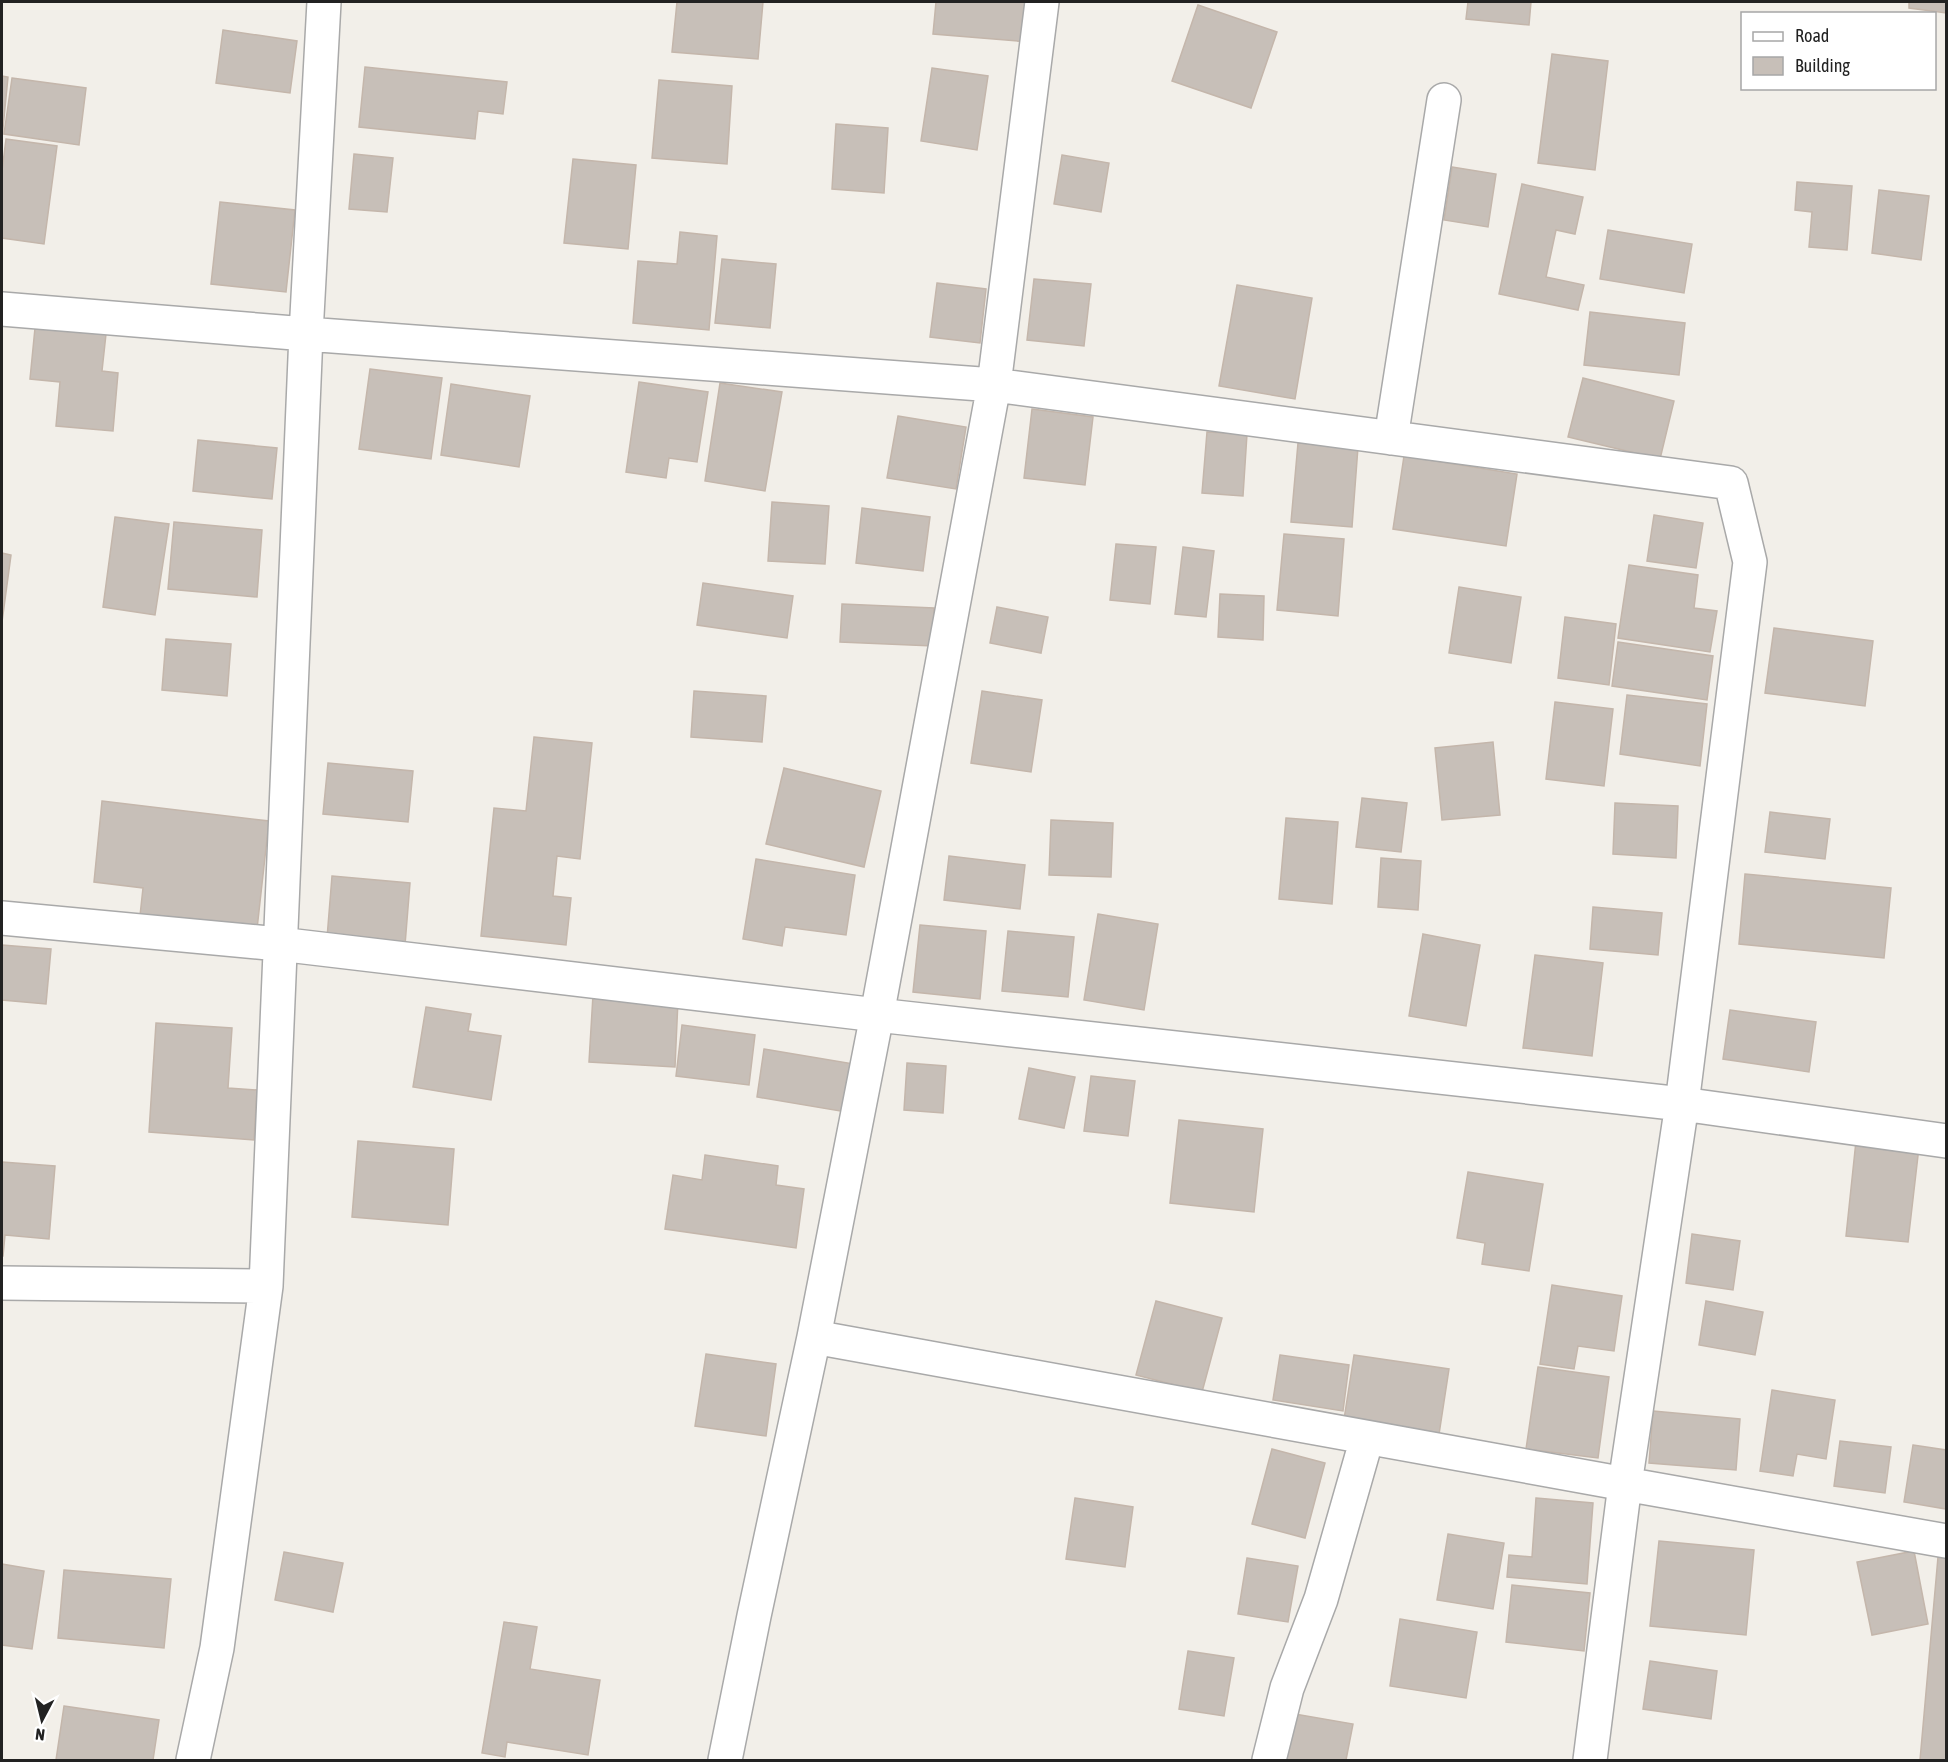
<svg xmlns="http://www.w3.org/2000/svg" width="1948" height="1762" font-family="'Asap Condensed',sans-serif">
<rect width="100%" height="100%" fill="#f2efe9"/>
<!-- building -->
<path fill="#c7bfb8" stroke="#c4b6ab" stroke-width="1.5" d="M677 2H763L758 59 672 52Z
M936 2H1033L1029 42 933 34Z
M1468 2H1531L1529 25 1466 19Z
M1909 2H1946V13L1909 8Z
M1198 5 1277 32 1251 108 1172 81Z
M223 30 297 41 290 93 216 83Z
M1552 54 1608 61 1595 170 1538 163Z
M365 67 507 82 503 114 478 111 475 139 359 127Z
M932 68 988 76 977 150 921 141Z
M2 76 8 77 2 138Z
M12 78 86 88 79 145 4 134Z
M659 80 732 86 727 164 652 158Z
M836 124 888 128 884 193 832 189Z
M6 139 57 146 44 244 2 238V171Z
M354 154 393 158 387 212 349 209Z
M1062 155 1109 163 1101 212 1054 204Z
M573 159 636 165 628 249 564 243Z
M1452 167 1496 174 1488 227 1444 220Z
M1797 182 1852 186 1847 250 1809 247 1812 212 1795 210Z
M1522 184 1583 197 1575 234 1556 230 1546 277 1584 285 1578 310 1499 294Z
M1879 190 1929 196 1921 260 1872 253Z
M220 202 295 210 286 292 211 284Z
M1608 230 1692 244 1684 293 1600 279Z
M680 232 717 236 709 330 633 323 638 261 677 264Z
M722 259 776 264 770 328 715 323Z
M1034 279 1091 284 1084 346 1027 340Z
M937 283 986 289 980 343 930 337Z
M1237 285 1312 298 1295 399 1219 386Z
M1590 312 1685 323 1679 375 1584 365Z
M35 328 106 334 102 371 118 373 113 431 56 426 60 382 30 379Z
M370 369 442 378 431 459 359 449Z
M1583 378 1674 401 1660 459 1568 437Z
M639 382 708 392 697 462 669 458 666 478 626 472Z
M720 383 782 392 765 491 705 481Z
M451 384 530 396 519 467 441 455Z
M1032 409 1093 417 1085 485 1024 478Z
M898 416 966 427 956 489 887 478Z
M1207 432 1247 434 1243 496 1202 493Z
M198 440 277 448 272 499 193 491Z
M1298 443 1358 447 1352 527 1291 522Z
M1404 456 1517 474 1506 546 1393 529Z
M772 502 829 506 825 564 768 561Z
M862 508 930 517 923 571 856 563Z
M1654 515 1703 523 1696 568 1647 561Z
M115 517 169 524 155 615 103 607Z
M174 522 262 530 257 597 168 589Z
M1284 534 1344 539 1338 616 1277 610Z
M1116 544 1156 547 1150 604 1110 600Z
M1183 547 1214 551 1206 617 1175 614Z
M2 553 11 555 2 622Z
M1629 565 1698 575 1694 608 1717 611 1710 652 1618 638Z
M703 583 793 596 787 638 697 625Z
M1459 587 1521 597 1511 663 1449 653Z
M1220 594 1264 596 1263 640 1218 637Z
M842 604 934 608 933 646 840 642Z
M997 607 1048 617 1041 653 990 643Z
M1565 617 1616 624 1609 685 1558 678Z
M1774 628 1873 641 1865 706 1765 693Z
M166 639 231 644 227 696 162 690Z
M1618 642 1713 656 1707 700 1612 686Z
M694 691 766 696 762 742 691 737Z
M982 691 1042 700 1031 772 971 763Z
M1627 695 1707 704 1700 766 1620 754Z
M1555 702 1613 709 1604 786 1546 779Z
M534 737 592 743 580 859 557 856 553 896 571 898 566 945 481 936 494 808 526 811Z
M1493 742 1500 815 1442 820 1435 748Z
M328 763 413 771 408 822 323 814Z
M784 768 881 791 864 867 766 844Z
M1362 798 1407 803 1401 852 1356 847Z
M102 801 269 821 256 938 139 925 143 888 94 882Z
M1615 803 1678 806 1676 858 1613 854Z
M1770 812 1830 819 1825 859 1765 852Z
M1286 818 1338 822 1332 904 1279 899Z
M1051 820 1113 823 1111 877 1049 875Z
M949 856 1025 865 1020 909 944 900Z
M1381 858 1421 861 1418 910 1378 907Z
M756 859 855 875 846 935 785 927 782 946 743 939Z
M1745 874 1891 888 1884 958 1739 944Z
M332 876 410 883 405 945 327 938Z
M1593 907 1662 913 1658 955 1590 949Z
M1098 914 1158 924 1144 1010 1084 1000Z
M920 925 986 931 980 999 913 992Z
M1008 931 1074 937 1068 997 1002 991Z
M1423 934 1480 945 1466 1026 1409 1016Z
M2 945 51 949 46 1004 2 1000Z
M1535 955 1603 963 1592 1056 1523 1048Z
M593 995 678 1000 675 1067 589 1062Z
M426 1007 471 1014 468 1031 501 1036 491 1100 413 1087Z
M1730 1010 1816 1022 1809 1072 1723 1059Z
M156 1023 232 1028 228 1088 257 1090 254 1140 149 1132Z
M682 1025 755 1035 749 1085 676 1076Z
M764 1049 860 1065 852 1113 757 1097Z
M907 1063 946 1066 943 1113 904 1110Z
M1029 1068 1075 1077 1064 1128 1019 1119Z
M1091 1076 1135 1081 1128 1136 1084 1131Z
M1179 1120 1263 1129 1254 1212 1170 1203Z
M358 1141 454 1149 448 1225 352 1217Z
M1856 1141 1919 1147 1908 1242 1846 1236Z
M705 1155 778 1166 776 1185 804 1189 796 1248 665 1229 673 1175 702 1180Z
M2 1162 55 1166 49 1239 5 1235 3 1256H2Z
M1468 1172 1543 1184 1529 1271 1482 1264 1485 1243 1457 1238Z
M1692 1234 1740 1241 1733 1290 1686 1283Z
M1552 1285 1622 1296 1614 1351 1578 1346 1574 1369 1540 1364Z
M1156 1301 1222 1318 1202 1392 1136 1375Z
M1706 1301 1763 1312 1755 1355 1699 1345Z
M706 1354 776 1364 766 1436 695 1426Z
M1280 1355 1349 1365 1343 1411 1273 1400Z
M1354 1355 1449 1369 1438 1441 1343 1426Z
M1538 1367 1609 1377 1598 1458 1526 1449Z
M1772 1390 1835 1400 1826 1459 1797 1454 1793 1476 1760 1471Z
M1653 1411 1740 1419 1736 1470 1649 1463Z
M1840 1441 1891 1447 1885 1493 1834 1486Z
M1913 1445 1946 1450V1509L1904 1502Z
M1272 1449 1325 1463 1305 1538 1252 1524Z
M1075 1498 1133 1507 1125 1567 1066 1559Z
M1536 1498 1593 1503 1587 1584 1507 1577 1509 1555 1532 1557Z
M1448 1534 1504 1543 1493 1609 1437 1600Z
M1659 1541 1754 1550 1746 1635 1650 1626Z
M1914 1551 1928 1624 1872 1635 1857 1562Z
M284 1552 343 1563 333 1612 275 1600Z
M1938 1557 1946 1558V1760H1920Z
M1247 1558 1298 1566 1288 1622 1238 1614Z
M2 1564 44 1571 32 1649 2 1645Z
M64 1570 171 1579 164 1648 58 1638Z
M1512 1585 1590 1593 1584 1651 1506 1642Z
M1400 1619 1477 1632 1466 1698 1390 1686Z
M504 1622 537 1627 530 1669 600 1680 588 1755 507 1742 505 1757 482 1753Z
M1188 1651 1234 1658 1224 1716 1179 1709Z
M1650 1661 1717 1671 1711 1719 1643 1709Z
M64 1706 159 1720 153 1760H56Z
M1289 1713 1353 1724 1346 1760H1281Z"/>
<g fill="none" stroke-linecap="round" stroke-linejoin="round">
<!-- minor casing -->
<g stroke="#a9a9a9" stroke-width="36">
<path id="minor" d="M2 309 306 334 994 385 1731 483 1750 562 1682 1104 1625 1484 1590 1760
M1391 438 1444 100
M2 918 279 944 877 1015 1682 1104 1946 1141
M2 1283 266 1286
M814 1337 1625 1484 1946 1541
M193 1760 217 1648 266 1286 306 334 324 2
M725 1760 754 1616 814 1337 877 1015 994 385 1042 2
M1269 1760 1287 1688 1321 1599 1367 1438"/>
</g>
<!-- minor -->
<use href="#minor" stroke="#fff" stroke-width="33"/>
</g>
<!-- border -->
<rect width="1948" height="1762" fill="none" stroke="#222222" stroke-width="6"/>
<!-- legend -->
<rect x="1741" y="12" width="195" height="78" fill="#ffffff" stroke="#a7a7a7" stroke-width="1.5"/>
<rect x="1753" y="32" width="30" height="9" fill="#ffffff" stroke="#a7a7a7" stroke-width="1.5"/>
<text x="1795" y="42" font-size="18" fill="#222222">Road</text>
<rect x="1753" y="57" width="30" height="18" fill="#c7bfb8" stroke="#a7a7a7" stroke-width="1.5"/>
<text x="1795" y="72" font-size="18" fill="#222222">Building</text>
<!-- north arrow -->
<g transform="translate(42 1720) rotate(187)" stroke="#ffffff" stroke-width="4.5" paint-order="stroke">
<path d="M0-4.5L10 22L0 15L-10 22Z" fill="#222222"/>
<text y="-9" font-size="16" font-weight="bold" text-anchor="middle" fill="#222222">N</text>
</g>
</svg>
